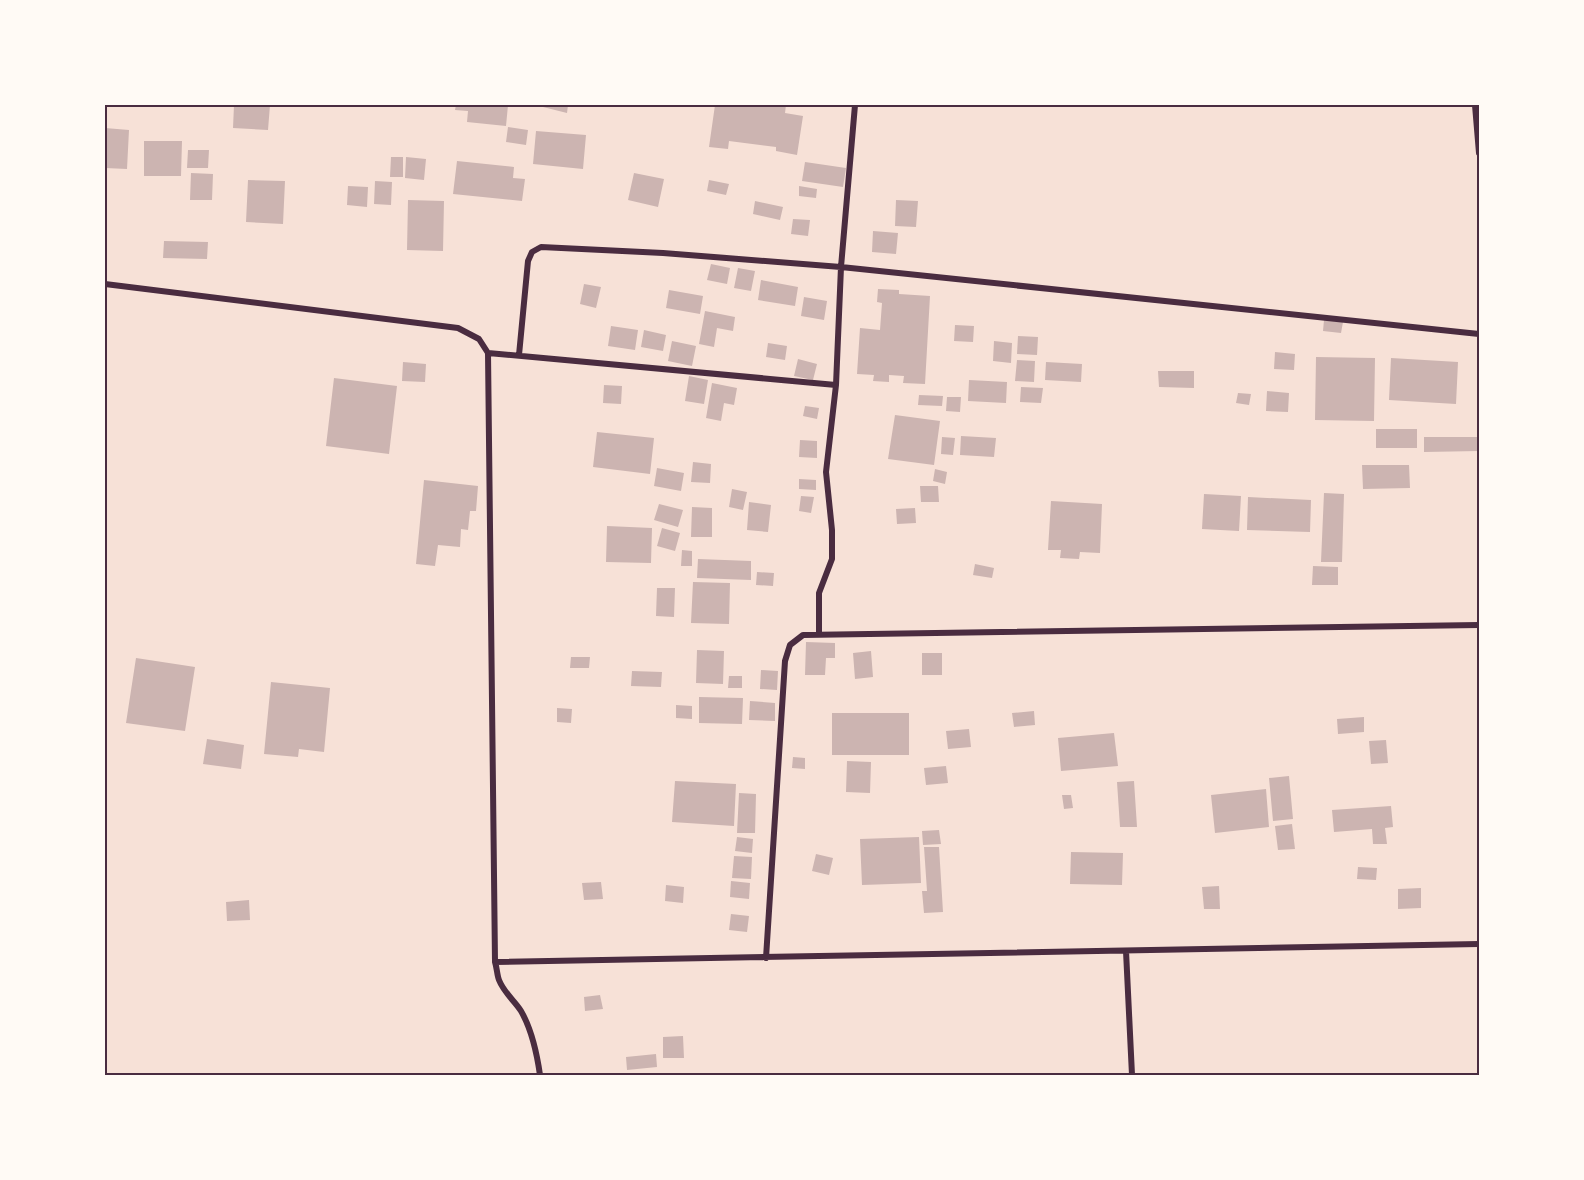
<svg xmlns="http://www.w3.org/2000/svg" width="1584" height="1180" font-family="'Source Serif 4',serif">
<rect width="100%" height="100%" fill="#f7e1d7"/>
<!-- building -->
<path fill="#ccb4b1" d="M234 105H270L268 130 233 128Z
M456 105H508L506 126 467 122 468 111 455 110Z
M535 105H568L567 113Z
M715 105H786L785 113 803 116 797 155 776 151V147L729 141 728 149 709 147Z
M508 127 528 130 526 145 506 142Z
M105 128 129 130 127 169 105 168Z
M536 131 586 135 583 169 533 164Z
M144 141H182L181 176H144Z
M188 150H209L208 168H187Z
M391 157H403V177H390Z
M406 157 426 159 424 180 405 178Z
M457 161 514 167 513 178 525 179 522 201 453 194Z
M805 162 846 168 843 187 802 181Z
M191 173 213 174 212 200H190Z
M634 173 664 179 658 207 628 200Z
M248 180 285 181 283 224 246 222Z
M709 180 729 184 726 195 707 191Z
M375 181 392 182 391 205 374 204Z
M348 186 368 187 367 207 347 205Z
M799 186 817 189 816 198 799 196Z
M408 200 444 201 443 251 407 250Z
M896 200 918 201 916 227 895 226Z
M755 201 783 207 780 220 753 214Z
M793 219 810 220 808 236 791 234Z
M873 231 898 233 896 254 872 252Z
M164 241 208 242 207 259 163 258Z
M711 264 730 268 727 284 707 280Z
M738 268 755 271 751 291 734 288Z
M761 280 798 287 795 306 758 300Z
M584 284 601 287 596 308 580 304Z
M878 289 899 290V294L930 296 925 384 903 383 904 376 889 375V382L873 381 874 375 857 374 860 328 880 330 882 303 877 302Z
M669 290 703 296 700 314 666 308Z
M804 297 827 301 824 320 801 316Z
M705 311 735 317 733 331 717 328 714 347 699 344Z
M1324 320 1343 322 1341 333 1323 331Z
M955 325 974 326 973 342 954 341Z
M611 326 638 330 635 350 608 346Z
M644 330 666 335 663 351 641 347Z
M1018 336 1038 337 1037 355 1017 354Z
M672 341 696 346 692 366 668 361Z
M994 341 1012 343 1011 363 993 361Z
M768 343 787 346 785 360 766 357Z
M1275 352 1295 354 1294 370 1274 369Z
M1316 357 1375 358 1374 421 1315 420Z
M1391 358 1458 362 1456 404 1389 400Z
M798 359 817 364 813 380 794 376Z
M1017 360 1035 361 1034 382 1015 381Z
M403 362 426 364 425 382 402 381Z
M1046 362 1082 364 1081 382 1045 380Z
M1158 371H1194V388L1159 387Z
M689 376 708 380 704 404 685 401Z
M334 378 397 386 389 454 326 446Z
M969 380 1007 382 1006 403 968 401Z
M712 383 737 388 734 405 724 403 721 421 706 418Z
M604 385 622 386 621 404 603 403Z
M1021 387 1043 388 1041 403 1020 402Z
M1267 391 1289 393 1288 412 1266 411Z
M1238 393 1251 394 1249 405 1236 403Z
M919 395 943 396 942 406 918 405Z
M947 397H961L960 412 946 411Z
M805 406 819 408 817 419 803 416Z
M895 415 940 421 934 465 888 459Z
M1376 429H1417V448H1376Z
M597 432 654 438 650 474 593 467Z
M961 436 996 438 994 457 960 455Z
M942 437 955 438 953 455 941 454Z
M1424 437H1479V451L1424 452Z
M800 440 817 441V458L799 457Z
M693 462 711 464 710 483 691 482Z
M1362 465H1409L1410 488 1363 489Z
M657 468 684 473 681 491 654 486Z
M935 469 947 472 945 484 933 481Z
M799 479 816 480V490L799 489Z
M424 480 478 486 476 511H470L468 530 461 529 460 547 438 545 435 566 416 564Z
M920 486H938L939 502H921Z
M732 489 747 492 743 510 729 507Z
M1324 493 1344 494 1342 562H1321Z
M1204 494 1241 496 1239 531 1202 529Z
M801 496 814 497 811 513 799 511Z
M1248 497 1311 500 1310 532 1247 530Z
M1051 501 1102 504 1100 553 1080 552 1079 559 1060 558 1061 550H1048Z
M749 502 771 505 768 532 747 530Z
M659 504 683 510 678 527 654 520Z
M692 507 712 508V537H691Z
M915 508 916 523 897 524 896 509Z
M607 526 652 528 651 563 606 562Z
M662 528 680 533 675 551 657 546Z
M682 550 692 551V566H681Z
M698 559 751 561V580L697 578Z
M975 564 994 568 992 578 973 575Z
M1313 566 1338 567V585H1312Z
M757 572 774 573 773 586 756 585Z
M693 582 730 583 729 624 691 623Z
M657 588H675L674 617 656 616Z
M806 642 835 643V658H826L825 675H805Z
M697 650 724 651 723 684 696 683Z
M871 651 873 677 855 679 853 653Z
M922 653H942V675H922Z
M571 657H590L589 668H570Z
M136 658 195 667 185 731 126 723Z
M761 670 778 671 777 690 760 689Z
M632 671 662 672 661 687 631 686Z
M729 676H742V688H728Z
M271 682 330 688 324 752 299 749 298 757 264 754Z
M699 697 743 698 742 724 699 723Z
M750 701 775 703V721L749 720Z
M676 705 692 706V719L676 718Z
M557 708 572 709 571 723 557 722Z
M1034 711 1035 725 1014 727 1012 713Z
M832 713H909V755H832Z
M1364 717V732L1338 734 1337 719Z
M969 729 971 747 948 749 946 731Z
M1114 733 1118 766 1061 771 1058 738Z
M207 739 244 745 241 769 203 764Z
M1386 740 1388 763 1371 764 1369 741Z
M793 757 805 758V769L792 768Z
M847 761 871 762 870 793 846 792Z
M946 766 948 783 926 785 924 768Z
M1289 776 1293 819 1273 821 1269 778Z
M675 781 736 784 734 826 672 822Z
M1134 781 1137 827H1120L1117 782Z
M1266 789 1269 827 1215 833 1211 795Z
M739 793 756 794 755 833H737Z
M1062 795H1071L1073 808 1064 809Z
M1391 806 1393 827 1385 828 1387 844H1373L1372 829 1334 832 1332 810Z
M1292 824 1295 849 1278 850 1275 826Z
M939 830 941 844 923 845 922 831Z
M737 837 753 839 752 853 735 851Z
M919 837 921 883 862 885 860 839Z
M924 847H939L943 912 924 913 922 891H927Z
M1071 852 1123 853 1122 885 1070 884Z
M816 854 833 858 829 875 812 871Z
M734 856 752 857 751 879 732 878Z
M1358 867 1377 868 1376 880 1357 879Z
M731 881 750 883 749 899 730 897Z
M601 882 603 899 584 900 582 883Z
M666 885 684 887 683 903 665 901Z
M1219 886 1220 909H1204L1202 887Z
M1421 888V908L1398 909V889Z
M249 900 250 920 227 921 226 902Z
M731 914 749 916 747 932 729 930Z
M600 995 603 1009 585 1011 584 997Z
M683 1036 684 1058H663V1037Z
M656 1054 657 1067 627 1070 626 1057Z"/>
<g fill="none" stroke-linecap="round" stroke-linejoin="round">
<!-- minor -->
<path stroke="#4a2c40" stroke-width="6" d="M1475 105 1479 153
M105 284 458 328 479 339 488 353 495 962C497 968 497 975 499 980 504 993 515 1001 521 1011 532 1030 537 1054 540 1075
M488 353 836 385
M519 355 528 261 532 252 541 247 663 253 841 267 1479 334
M819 634V593L832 559V530L826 472 836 385 841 267 855 105
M1126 951 1132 1075
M766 958 785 661 790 645 803 635 1479 625
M495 962 1479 944"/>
</g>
<!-- border -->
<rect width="1584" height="1180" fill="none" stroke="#fffaf5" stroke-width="213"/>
<rect x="106" y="106" width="1372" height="968" fill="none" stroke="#4a2c40" stroke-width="2"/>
</svg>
